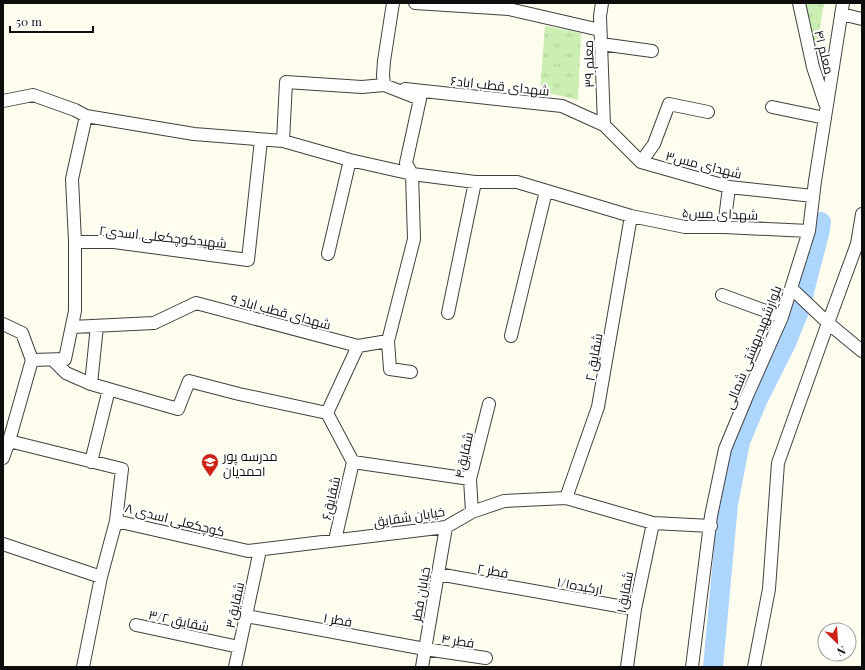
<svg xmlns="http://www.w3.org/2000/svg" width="865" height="670" font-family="'Playfair Display',Cairo,serif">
<defs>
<pattern id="park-tufts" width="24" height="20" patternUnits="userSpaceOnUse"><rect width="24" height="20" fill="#cbeeb3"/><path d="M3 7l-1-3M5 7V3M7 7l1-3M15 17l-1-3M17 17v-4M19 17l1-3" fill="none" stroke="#adcb99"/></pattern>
</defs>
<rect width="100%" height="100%" fill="#fffded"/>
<!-- park -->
<path fill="url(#park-tufts)" d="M799 3H824L813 67Z
M545 26 581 33 578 100 540 91Z"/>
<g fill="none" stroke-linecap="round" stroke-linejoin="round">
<!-- river -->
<path stroke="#acd6fd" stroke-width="20" d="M713 667 728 504 740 442 757 401 786 343 800 309 807 280 819 234 821 222"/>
<!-- minor casing -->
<g stroke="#404040" stroke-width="14">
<path id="minor" d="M415 3 509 9 600 30
M602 3 600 16 604 125
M799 3 813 67 825 103
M841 14 862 19
M601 44 652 51
M405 89 562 106 604 125 641 162 729 187 813 196
M3 101 33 95 75 110 86 116 194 134 283 141 350 160 412 174 475 182H517L631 216 685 227H724L809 231
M772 107 825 118
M283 141 286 82 362 87 384 85
M641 162 654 144 669 104 708 112
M724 227 729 187
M75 242H114L248 260 261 140
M328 254 350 160
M791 288 828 323 862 351
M722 295 782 317
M448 313 475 182
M3 324 22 333 32 360
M72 327 154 323 196 303 358 346
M511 336 546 191
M388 341 390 369 411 372
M53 360 66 373 91 384 178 409 189 381 239 394 327 413
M91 384 97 326
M9 441 122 469 116 521 248 551 446 527 472 512 504 501 566 498 653 523 711 526
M3 458 9 441 32 360 65 359 75 311V242L72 179 86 116
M91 462 109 389
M353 462 327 413 358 346 388 341 414 239 412 174 406 163 420 99 384 85 383 75 384 61 393 3
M353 462 470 479
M566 498 598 407 631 216
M472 512 470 479 489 404
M335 540 353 462
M3 544 101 577 116 521
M438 574 635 609
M246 616 425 649 486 658
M136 625 239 647
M83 667 101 577
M235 667 260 550
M422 667 446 527
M627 667 635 609 653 523
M692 667 711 516 725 449 747 396 782 317 809 231 815 181 843 3
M754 667 769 589 778 463 828 323 857 244 862 214"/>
</g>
<!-- minor -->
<use href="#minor" stroke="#fff" stroke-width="12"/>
</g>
<!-- icons -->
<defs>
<g id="school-pin" transform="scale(0.9)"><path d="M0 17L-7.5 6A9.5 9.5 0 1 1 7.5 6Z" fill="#cc2216" stroke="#fff"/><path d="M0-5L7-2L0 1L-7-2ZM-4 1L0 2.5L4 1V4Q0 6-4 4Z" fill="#fff"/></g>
</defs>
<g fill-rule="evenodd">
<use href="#school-pin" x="210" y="462"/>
</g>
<g text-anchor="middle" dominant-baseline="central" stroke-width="4" stroke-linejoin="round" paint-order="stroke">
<!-- street labels -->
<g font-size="13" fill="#0d0d0d" stroke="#fff">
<text transform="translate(825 52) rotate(76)">معلم ۴۱</text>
<text transform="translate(588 64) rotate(-92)">معلم ۳۹</text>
<text transform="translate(500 85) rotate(6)">شهدای قطب اباد۶</text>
<text transform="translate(704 164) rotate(14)">شهدای مس۳</text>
<text transform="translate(720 213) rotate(2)">شهدای مس۵</text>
<text transform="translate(163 236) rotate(6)">شهیدکوچکعلی اسدی۲</text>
<text transform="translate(281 311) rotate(15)">شهدای قطب اباد ۹</text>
<text transform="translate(752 347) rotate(-68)">بلوارشهیدبهشتی شمالی</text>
<text transform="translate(593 357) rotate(-80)">شقایق ۲</text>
<text transform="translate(463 455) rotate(-78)">شقایق۴</text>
<text transform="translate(330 498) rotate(-77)">شقایق۶</text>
<text transform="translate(409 516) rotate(-9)">خیابان شقایق</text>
<text transform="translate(175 519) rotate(14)">کوچکعلی اسدی ۸</text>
<text transform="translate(493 570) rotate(10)">فطر ۲</text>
<text transform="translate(580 585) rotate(10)">ارکیده۱/۱</text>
<text transform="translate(624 592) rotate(-79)">شقایق۱</text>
<text transform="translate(420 594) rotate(-80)">خیابان فطر</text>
<text transform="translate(234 605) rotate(-78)">شقایق۳</text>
<text transform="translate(338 619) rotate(10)">فطر ۱</text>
<text transform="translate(179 620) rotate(12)">شقایق ۳/۲</text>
<text transform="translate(458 640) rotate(9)">فطر ۴</text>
</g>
<!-- poi labels -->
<g font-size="13" fill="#0d0d0d" stroke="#fff" text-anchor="start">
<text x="223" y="455">مدرسه پور<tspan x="223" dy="15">احمدیان</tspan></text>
</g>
</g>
<!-- border -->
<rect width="865" height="670" fill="none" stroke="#0d0d0d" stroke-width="8"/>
<!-- north arrow -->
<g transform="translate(837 642) rotate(155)"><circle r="19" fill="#ffffff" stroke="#9e9e9e"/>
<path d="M0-3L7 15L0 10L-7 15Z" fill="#cc2216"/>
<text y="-6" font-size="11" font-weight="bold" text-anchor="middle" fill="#0d0d0d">N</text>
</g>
<!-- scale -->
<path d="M10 26v6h83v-6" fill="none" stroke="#0d0d0d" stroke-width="2"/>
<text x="16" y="26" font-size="12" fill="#0d0d0d" stroke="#ffffff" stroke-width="3" paint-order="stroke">50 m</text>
</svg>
